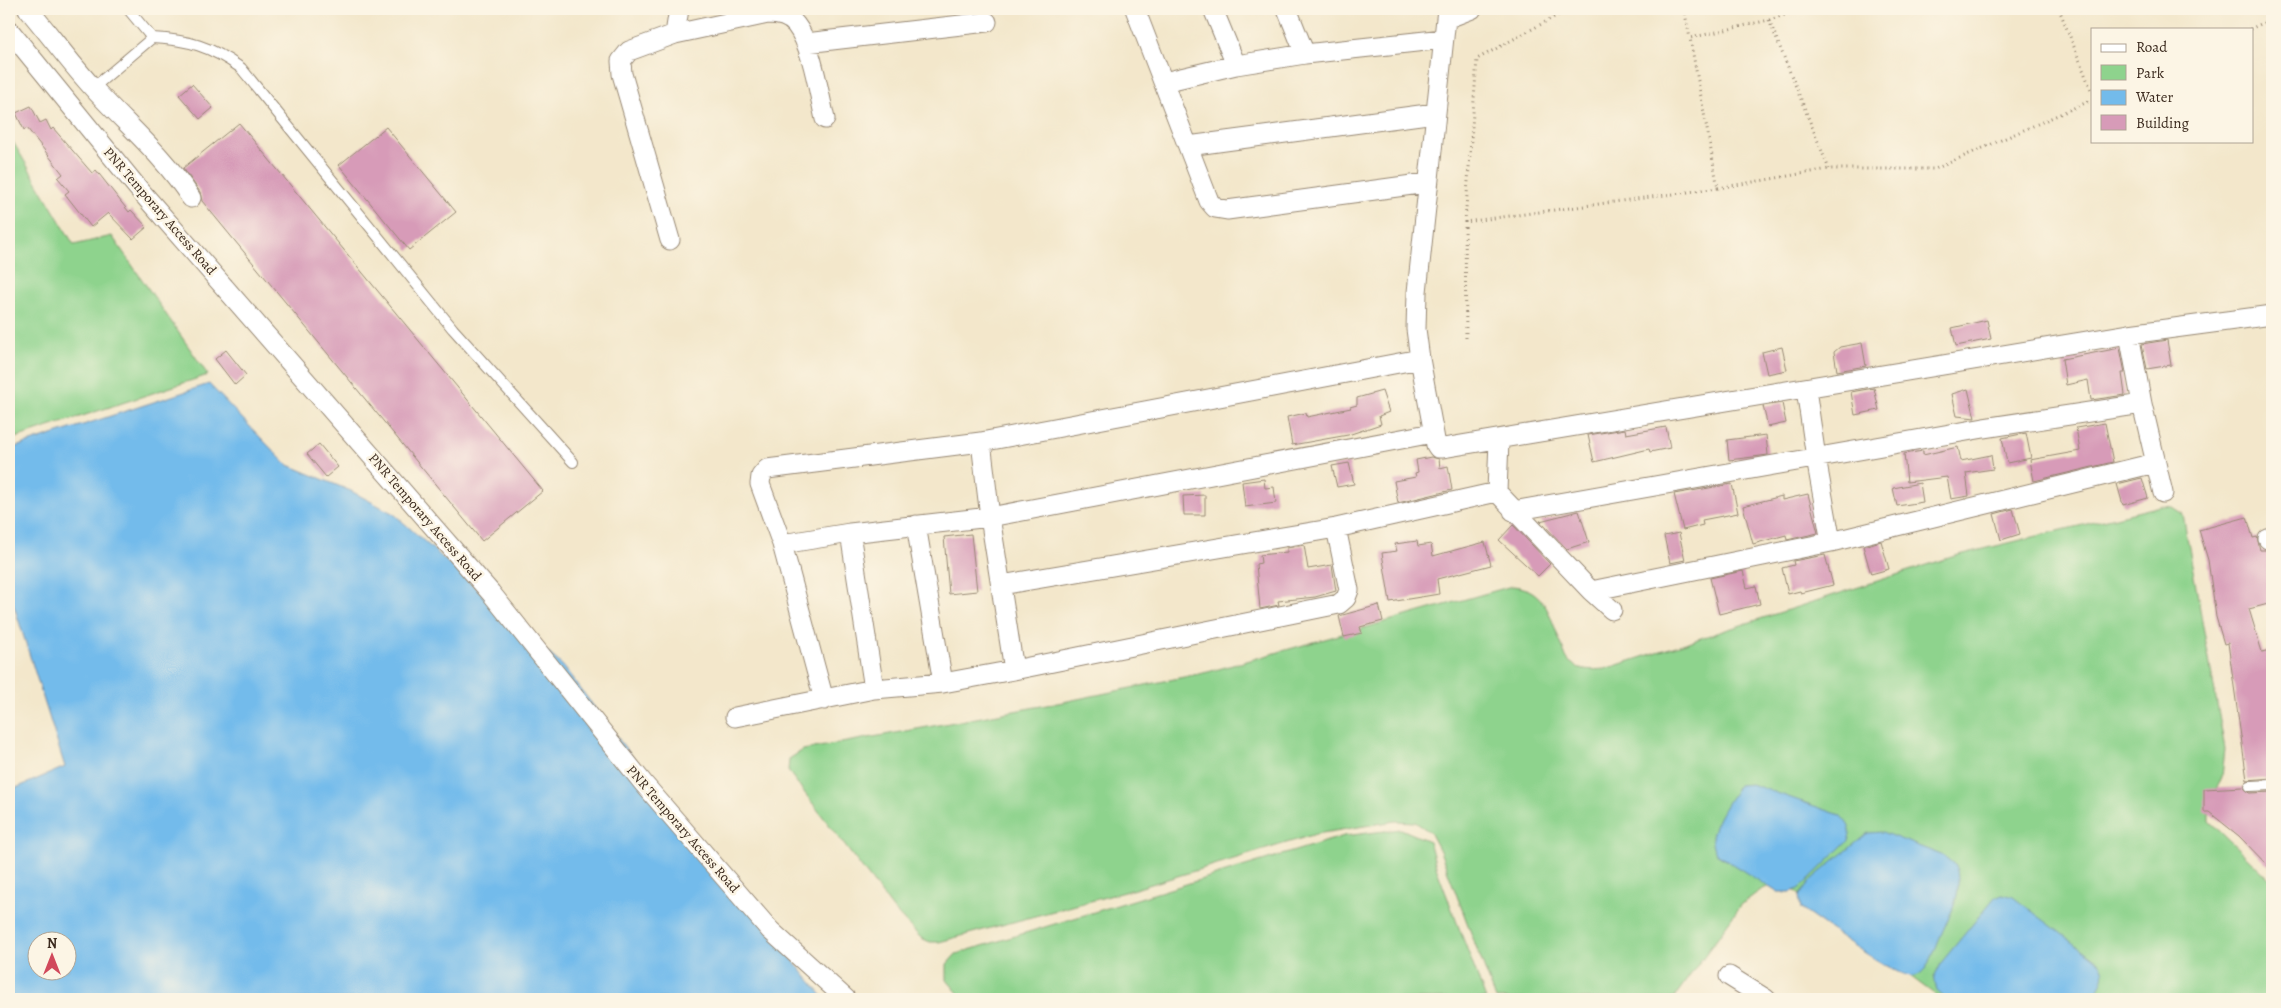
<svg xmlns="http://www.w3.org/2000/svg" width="2281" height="1008" font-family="Alegreya,serif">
<rect width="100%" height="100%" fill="#fcf5e5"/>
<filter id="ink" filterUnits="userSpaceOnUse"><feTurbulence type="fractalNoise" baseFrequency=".02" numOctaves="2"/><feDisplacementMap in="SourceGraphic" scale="10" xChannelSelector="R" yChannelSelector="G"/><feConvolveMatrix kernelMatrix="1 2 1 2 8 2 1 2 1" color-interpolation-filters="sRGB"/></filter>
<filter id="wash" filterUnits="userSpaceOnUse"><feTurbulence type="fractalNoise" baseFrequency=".0096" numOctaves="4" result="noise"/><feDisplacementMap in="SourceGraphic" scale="20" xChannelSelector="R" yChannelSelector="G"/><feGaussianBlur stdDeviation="1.12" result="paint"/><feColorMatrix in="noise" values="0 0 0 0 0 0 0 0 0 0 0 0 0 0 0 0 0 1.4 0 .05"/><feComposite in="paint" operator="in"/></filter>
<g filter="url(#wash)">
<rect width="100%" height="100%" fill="#f3e7cb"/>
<!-- green -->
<path fill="#8ed38d" stroke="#647e56" d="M9 135 74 245 112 236 208 375 9 440Z
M2161 506 2172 507 2183 514 2225 749 2222 777 2209 804V821L2272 881V999H1941L1788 886C1766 882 1758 892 1741 905L1673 999H1496L1440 851 1430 832 1415 822 1395 821 1316 834 1135 889 939 942H930L921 938 894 910 788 771 789 759 803 750 1063 702 1208 672 1512 586C1547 588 1550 619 1562 646 1564 651 1566 660 1571 663 1580 671 1593 670 1605 669L1955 556Z
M1401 829 1429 841 1437 870 1486 999H963L947 980V964L956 954 1344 836Z"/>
<!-- water -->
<path fill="#73bbeb" stroke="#577284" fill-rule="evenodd" d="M209 384 286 464 351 491 394 514 563 666 719 871 825 999H9V791L65 767 9 590V449ZM38 940H68V970H38Z
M1751 784 1840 815C1849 825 1853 829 1848 841L1799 889 1790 892H1777L1716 854C1715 850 1712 846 1712 843 1709 829 1731 797 1739 785Z
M1882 832 1944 856 1956 866C1963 895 1952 909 1941 935 1935 948 1930 970 1916 976 1901 982 1817 920 1801 909L1799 896 1813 878 1868 833Z
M2002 894 2013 897 2099 962C2110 975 2099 987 2091 999H1946L1937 991 1934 976 1940 964 1995 897Z"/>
<g id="blocks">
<!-- building -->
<path fill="#d79bb8" d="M192 84 213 108 200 119 179 95Z
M31 106 40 123 46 120 51 130 53 128 92 173 96 170 129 212 131 210 147 227 133 239 108 213 91 227 65 194 69 191 58 178 63 174 27 128 24 130 16 113Z
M239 123 543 491 482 541 202 201 200 192 183 168Z
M386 127 456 212 409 250 339 165Z
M1987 320 1991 339 1956 346 1952 328Z
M2167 340 2171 365 2147 369 2142 344Z
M1862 343 1866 366 1837 371 1834 352 1840 347Z
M1782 347 1787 370 1767 374 1762 352Z
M2120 348 2125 373H2122L2125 395 2091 400 2088 380 2066 385 2062 359Z
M226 350 246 375 235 385 215 359Z
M1874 388 1879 410 1855 415 1851 392Z
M1968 389 1975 418 1957 416 1952 394Z
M1382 391 1389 412 1379 416 1381 424 1348 435 1292 445 1287 417 1306 413 1307 417 1351 408 1350 407 1357 405V398Z
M1782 403 1786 423 1768 427 1763 406Z
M2105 423 2113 462 2034 481 2030 460 2080 451 2076 428Z
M1666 427 1670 448 1650 452 1649 449 1594 462 1588 435 1625 429 1626 434Z
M2026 433 2031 458 2007 463 2002 438Z
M1766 435 1768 455 1729 460 1727 440Z
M319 444 338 467 326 477 307 454Z
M1958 447 1961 461 1991 455 1993 469 1966 473 1969 496 1951 499 1947 477 1907 482 1904 454 1923 451V455Z
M1431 457 1439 459 1440 468 1448 466 1452 490 1398 503 1394 481 1416 477 1415 473 1418 472 1416 460Z
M1349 463 1354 484 1337 487 1332 466Z
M2142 478 2148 498 2123 505 2117 484Z
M1264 479 1265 488 1274 487 1276 503 1245 507 1242 482Z
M1920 483 1923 502 1897 506 1893 488Z
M1732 484 1738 513 1702 520 1703 525 1683 530 1674 494Z
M1808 494 1818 533 1787 540 1786 535 1753 544 1743 506 1782 496V500Z
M1205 495V515H1184L1183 496Z
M2013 509 2020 534 2001 540 1994 514Z
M1579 511 1589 542 1567 549 1540 521Z
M2247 517 2253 538 2257 537 2260 550H2272V603L2249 609 2262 652 2272 650V778L2247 780 2228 643 2224 644 2216 617 2208 560 2199 530Z
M1513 525 1550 564 1538 576 1499 540Z
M1679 533 1685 560 1670 563 1664 536Z
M971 534 977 591 949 594 944 537Z
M1417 541 1418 546 1431 544 1433 556 1485 542 1491 565 1437 579 1439 594 1390 602 1382 553 1397 551 1395 544Z
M1881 541 1889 569 1871 574 1863 546Z
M1304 545 1308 569 1332 565 1336 591 1315 597 1278 601 1279 605 1260 609 1256 564 1261 563 1260 555 1287 552V548Z
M1825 555 1833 585 1801 593 1800 591 1788 594 1782 568 1794 565 1793 561Z
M1743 571 1747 588 1756 586 1760 604 1719 614 1710 578Z
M1379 605 1383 621 1360 627 1362 633 1344 637 1339 616Z
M2243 787 2250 793 2272 792V870L2239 836 2209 812H2204V789Z"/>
</g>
</g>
<g filter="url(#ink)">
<use href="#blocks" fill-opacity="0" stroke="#978874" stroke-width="1"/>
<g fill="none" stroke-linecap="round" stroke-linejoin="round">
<!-- lane casing -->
<g stroke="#978874" stroke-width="12">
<path id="lane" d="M128 9 152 38
M93 88 152 38C189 40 210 46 241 68L453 329 573 462
M2250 786 2272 785"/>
</g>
<!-- street casing -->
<g stroke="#978874" stroke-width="21">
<path id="street" d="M28 9C50 35 71 64 94 89 127 125 165 157 191 198
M1135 9 1209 201 1215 208 1227 210 1427 183
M1213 9 1236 65
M1287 9 1305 54
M1446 19 1472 9
M9 30 137 187 491 593 644 784 770 930 846 999
M675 34 679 9
M806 43 987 22
M1164 82 1236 65 1305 54 1444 39
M1188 146 1435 113
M670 240 622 74 621 61 629 51 675 34 768 14C779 14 789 16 796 25 812 45 819 94 825 119
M2129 334 2142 404 2163 493
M1420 359 1416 329 1417 292 1447 9
M1806 389 1816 458 1831 542
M1499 440 1497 492 1591 591 1612 610
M981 442 990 517 1014 670
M1513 511 1984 428 2142 404
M916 525 943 683
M850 533 874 689
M2268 539 2272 538
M782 544 850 533 990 517 1433 433
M1001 585 1336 528 1497 492
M1591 591 1831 542 2155 463
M824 700 782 544 760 484 761 476 767 469 981 442 1420 359 1436 445 1438 448H1443L2129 334 2272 315
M735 717 874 689 943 683 1014 670 1339 604 1346 598 1349 590 1336 528
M1729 976 1766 999"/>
</g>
<!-- path -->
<path stroke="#978874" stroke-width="3" stroke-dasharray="1 4" stroke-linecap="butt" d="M1684 9 1690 38
M2059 9 2092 92
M1769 20 1829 169
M2250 29 2272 19
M1718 188 1829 169H1935L2092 100
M1465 222 1477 59 1569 9
M1466 338 1465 222 1718 188 1690 38 1769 20 1803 9"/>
<!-- lane -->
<use href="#lane" stroke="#fff" stroke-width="10"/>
<!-- street -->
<use href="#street" stroke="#fff" stroke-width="19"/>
</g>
</g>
<g text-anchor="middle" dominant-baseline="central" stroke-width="5" stroke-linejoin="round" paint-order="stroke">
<!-- street labels -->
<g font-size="14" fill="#3b2a1e" stroke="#fcf5e5">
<text transform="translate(160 211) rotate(49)">PNR Temporary Access Road</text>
<text transform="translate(425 517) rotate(49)">PNR Temporary Access Road</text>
<text transform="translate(683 829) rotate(49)">PNR Temporary Access Road</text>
</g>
</g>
<!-- margin -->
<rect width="2281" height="1008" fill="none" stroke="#fcf5e5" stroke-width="30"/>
<!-- legend -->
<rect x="2091" y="28" width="162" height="115" fill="#fcf5e5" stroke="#afa495"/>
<rect x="2101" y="44" width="25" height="8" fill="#ffffff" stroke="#afa495"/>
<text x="2136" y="52" font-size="15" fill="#3b2a1e">Road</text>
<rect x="2101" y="65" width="25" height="15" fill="#8ed38d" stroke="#afa495"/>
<text x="2136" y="78" font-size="15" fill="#3b2a1e">Park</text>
<rect x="2101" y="90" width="25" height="15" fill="#73bbeb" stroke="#afa495"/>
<text x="2136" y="102" font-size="15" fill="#3b2a1e">Water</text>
<rect x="2101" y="115" width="25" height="15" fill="#d79bb8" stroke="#afa495"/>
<text x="2136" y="128" font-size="15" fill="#3b2a1e">Building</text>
<!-- north arrow -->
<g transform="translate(52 956)"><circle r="24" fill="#fcf5e5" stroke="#afa495"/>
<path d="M0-4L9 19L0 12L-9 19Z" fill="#d1495b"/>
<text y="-8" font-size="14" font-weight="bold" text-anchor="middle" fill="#3b2a1e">N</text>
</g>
</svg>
